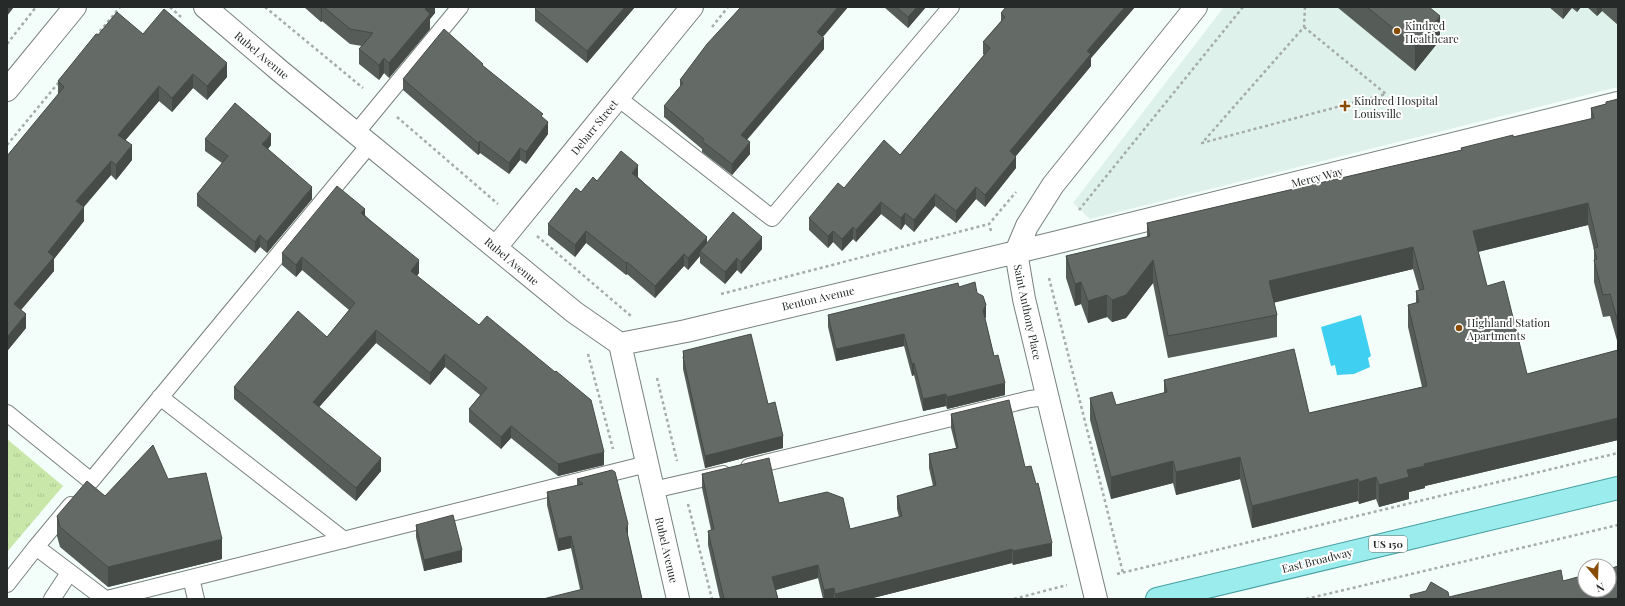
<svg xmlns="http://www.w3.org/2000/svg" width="1625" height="606" font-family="'Playfair Display',serif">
<defs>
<pattern id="park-tufts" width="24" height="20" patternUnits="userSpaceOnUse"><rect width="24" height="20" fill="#c9e7a8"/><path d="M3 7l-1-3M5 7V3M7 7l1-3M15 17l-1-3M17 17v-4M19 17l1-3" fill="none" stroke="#acc691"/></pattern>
</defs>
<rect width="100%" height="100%" fill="#f3fdf9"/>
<!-- built -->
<path fill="#def1ea" d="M1224 7H1618V87L1090 219 1073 203Z"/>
<!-- park -->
<path fill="url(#park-tufts)" d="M7 439 63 486 7 552Z"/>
<!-- water -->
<path fill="#3fcff1" d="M1361 315 1371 356 1368 358 1370 367 1354 374 1337 375 1335 365 1331 366 1321 327Z"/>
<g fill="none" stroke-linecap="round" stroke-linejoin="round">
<!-- lane casing -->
<g stroke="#78817d" stroke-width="18">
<path id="lane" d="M618 98 772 218 951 7
M356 133 460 7
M160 397 344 540
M7 413 91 481 370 144
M749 467 1030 399 1047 397
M653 490 723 474
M36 547 71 505
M191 578 196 599
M7 584 36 547 105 599
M52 599 69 573
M107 599 647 464"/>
</g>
<!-- street casing -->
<g stroke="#78817d" stroke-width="24">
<path id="street" d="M205 7 280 71 574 312 620 344 678 599
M7 90 75 7
M496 247 692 7
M620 344 686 331 1050 244 1618 103
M1096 599 1024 299 1016 252 1027 226 1053 185 1196 7"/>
</g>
<!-- primary casing -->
<g stroke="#46a0a1" stroke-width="24">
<path id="primary" d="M1157 599 1618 488"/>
</g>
<!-- path -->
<path stroke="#a5acaa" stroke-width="2.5" stroke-dasharray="3 3" stroke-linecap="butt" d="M170 7 181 17
M265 7 363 88
M712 27 728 7
M1304 27 1386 94 1202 143 1304 27 1305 7
M96 36 120 7
M7 44 36 7
M397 117 498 204
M7 145 59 82
M1079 210 1243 7
M991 231 989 224 1016 192
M537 236 631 316
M1049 278 1123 573
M721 294 989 224
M588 354 613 449
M657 378 677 461
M688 504 712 599
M1117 574 1618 453
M1014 599 1067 585
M1306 599 1618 525"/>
<!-- lane -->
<use href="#lane" stroke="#fff" stroke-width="16"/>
<!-- street -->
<use href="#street" stroke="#fff" stroke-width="22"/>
<!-- primary -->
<use href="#primary" stroke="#9beced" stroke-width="22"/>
</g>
<!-- wall -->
<path fill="#565c58" d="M304 7H435V13L430 19V29L389 78 384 73 379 80 359 64V49L362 46 350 44 322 21 321 22Z
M635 7 587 63 535 21V9Z
M741 7H848L823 37 824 49 747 140 750 154 732 175 702 152V149L664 117V106L680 87V80Z
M884 7H926L908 28Z
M1006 7H1135L1091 58V66L1016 156V168L985 207 976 199 956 223 935 206 914 232 905 224 901 230 881 214 856 242 853 239 842 251 833 242 828 248 809 230V218L844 188 900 155 984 55 983 54V42L1001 21V13Z
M1337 7H1429L1440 40 1415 71Z
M1549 7H1581L1577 12 1572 8 1563 19Z
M1587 7H1618V25L1602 11 1597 16Z
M143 34 227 77 207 100 193 88 172 112 159 101 125 140 132 160 116 180 111 175 84 207V221L54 259V271L21 310 26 328 8 350 7 349V156L58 95V81L98 35Z
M483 66 543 118 548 134 526 164 520 160 509 174 480 153 478 155 403 90V79Z
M1618 99V344L1610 316 1603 317 1594 282V250L1588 225 1478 252 1487 286 1527 374 1618 350V440L1425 486V488L1409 492V499L1379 507 1376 499 1359 504 1358 501 1252 528 1240 479 1176 495 1173 483 1111 499 1090 420V398L1116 405 1164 393V380L1309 413 1422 387 1408 327V305L1416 303V291L1419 290 1413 269 1274 302 1277 315V337L1168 358 1153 283 1126 318 1112 322 1107 317 1088 323 1081 304 1075 306 1066 278V256L1147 237V223L1461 150V148L1513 137 1591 119V108L1606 104V102Z
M205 139 271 145 268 149 312 199 267 253 260 247 255 253 197 206V194L222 163 205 151Z
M638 177 707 243 762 249 741 274 737 270 725 284 700 263V256L688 270 684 266 655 298 627 274 626 275 586 243 575 257 548 235V224L581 192 597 181Z
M365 215 419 273 417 276 604 465 558 476 511 438 501 449 469 422V409L480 395 445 367 430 385 376 343 319 407 381 471 356 501 234 399V387L327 337 349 310 302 270 296 277 282 265V253Z
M959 287 977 293 986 317 985 318 994 356 1005 395 947 409 946 406 923 411 914 375 912 376 904 346 836 361 828 327V315Z
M683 351 768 404 783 448 705 468 683 369Z
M951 414 1025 467 1052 556 1013 565 1012 563 869 599H823L818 578 776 590 778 599H720L708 545V531L711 530 702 488V474L779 503 850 529 899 517 897 509V496L933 486 929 468V454L956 448 951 428Z
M612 470 628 537 642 599 580 589 571 548 558 551 547 505V492L577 486V479Z
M168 479 222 559 108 587 60 547 57 536V516L105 496Z
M416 525 462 562 424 571 416 537Z"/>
<!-- shaded-wall -->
<path fill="#464b47" d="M7 7H14L7 16Z
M321 7H322V21L321 22Z
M427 7H435V13L430 19V29L389 78V63Z
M625 7H635L587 63V51Z
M838 7H848L817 43V32Z
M917 7H926L908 28V17Z
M1125 7H1135L1091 58V66L1010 163V151L1087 51Z
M1563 7H1572L1563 19Z
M1577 7H1581L1577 12Z
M1597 7H1602V11L1597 16Z
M1440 16V40L1415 71V46Z
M824 38V49L741 146V135Z
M384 58V73L379 80V65Z
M227 63V77L207 100V86Z
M193 74V88L172 112V98Z
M159 86V101L118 149V135Z
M548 122V134L526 164V152Z
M271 134V145L262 156V144Z
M480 141V153L478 155V143Z
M750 142V154L732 175V164Z
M132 145V160L116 180V165Z
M520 148V160L509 174V163Z
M1016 157V168L985 207V195Z
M111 161V175L76 215V201Z
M638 165V177L632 184V173Z
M312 187V199L267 253V242Z
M976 187V199L956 223V211Z
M935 194V206L914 232V220Z
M881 202V214L856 242V230Z
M1588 203V225L1473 253V231Z
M84 207V221L54 259V271L14 318V304L48 252Z
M365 209V221L361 213Z
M905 213V224L901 230V218Z
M853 227V239L842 251V239Z
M586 231V243L575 257V245Z
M833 231V242L828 248V236Z
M260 235V247L255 253V242Z
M707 237V248L700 251V256L688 270V258Z
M762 237V249L741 274V262Z
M1413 247V269L1269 304V281Z
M684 254V266L655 298V286Z
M302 257V270L296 277V265Z
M737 258V270L725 284V272Z
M419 260V273L411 283V271Z
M1153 260V283L1126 318 1112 322V300Z
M627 262V274L626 275V263Z
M1081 282V304L1075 306V284Z
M1107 295V317L1088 323V301Z
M986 305V317L983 321V310Z
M26 314V328L8 350V336Z
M376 330V343L313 414V402Z
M904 334V346L836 361V349Z
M445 354V367L430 385V373Z
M914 363V375L912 376V364Z
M1005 383V395L947 409V397Z
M946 394V406L923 411V399Z
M1618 418V440L1425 486V488L1409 492V499L1379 507V485L1407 470 1424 464Z
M511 426V438L501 449V437Z
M783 436V448L705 468V456Z
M604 452V465L558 476V464Z
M1240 457V479L1176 495V472Z
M381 458V471L356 501V488Z
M1173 461V483L1111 499V477Z
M1376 477V499L1359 504V482Z
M1358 479V501L1252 528V506Z
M628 524V537L626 528Z
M571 536V548L558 551V539Z
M222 539V559L108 587V567Z
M1052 543V556L1013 565V551Z
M1012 549V563L869 599H835V594Z
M462 550V562L424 571V560Z
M818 565V578L772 591V577Z
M834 588V599H824V590Z"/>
<!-- building -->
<path fill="#646b66" stroke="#464b47" d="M324 7H427L425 9 430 14 389 63 384 58 379 65 359 49 373 33 350 29Z
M537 7H625L587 51 535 9Z
M741 7H838L817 32 824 38 741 135 750 142 732 164 702 141 704 139 664 106 683 83 680 80 707 44Z
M896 7H917L908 17Z
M1006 7H1125L1087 51 1091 54 1010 151 1016 157 985 195 976 187 956 211 935 194 914 220 905 213 901 218 881 202 856 230 853 227 842 239 833 231 828 236 809 218 838 183 844 188 884 140 900 155 990 48 983 42 1005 17 1001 13Z
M1367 7H1429L1440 16 1415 46Z
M164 9 227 63 207 86 193 74 172 98 159 86 118 135 132 145 116 165 111 161 76 201 84 207 48 252 54 257 14 304 26 314 8 336 7 335V156L64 87 58 81 96 34 98 35 117 12 143 34Z
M444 29 483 64 482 65 543 114 541 116 548 122 526 152 520 148 509 163 480 141 478 143 403 79Z
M1618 99V322L1610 294 1603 295 1594 260 1597 259 1594 248 1598 247 1588 203 1473 231 1487 286 1504 281 1527 374 1618 350V418L1424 464 1425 466 1407 470 1409 477 1379 485 1376 477 1359 482 1358 479 1252 506 1240 457 1176 472 1173 461 1111 477 1090 398 1112 392 1116 405 1167 392 1164 380 1294 349 1309 413 1427 386 1408 305 1419 302 1416 291 1424 289 1413 247 1269 281 1277 315 1168 336 1153 260 1126 295 1112 300 1107 295 1088 301 1081 282 1075 284 1066 256 1150 236 1147 223 1462 150 1461 148 1513 135V137L1594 118 1591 108 1606 104V102Z
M235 103 271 134 262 144 312 187 267 242 260 235 255 242 197 194 228 156 205 139Z
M621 151 638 165 632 173 707 237 688 258 684 254 655 286 627 262 626 263 586 231 575 245 548 224 576 188 581 192 593 177 597 181Z
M337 186 365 209 361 213 419 260 411 271 479 325 487 316 555 372 556 371 591 400 604 452 558 464 511 426 501 437 469 409 487 388 445 354 430 373 376 330 313 402 381 458 356 488 234 387 298 311 327 337 355 303 302 257 296 265 282 253Z
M733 212 762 237 741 262 737 258 725 272 700 251Z
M975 282 977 293 983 296 986 305 983 310 994 356 998 355 1005 383 947 397 946 394 923 399 914 363 912 364 904 334 836 349 828 315 958 283 959 287Z
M751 334 768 404 775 402 783 436 705 456 683 357H684L683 351Z
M1009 400 1025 467 1031 466 1036 484 1038 483 1052 543 1013 551 1012 549 835 594 834 588 824 590 818 565 772 577 778 599H724L708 531 714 529 702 474 769 458 779 503 827 492 843 498 850 529 902 516 897 496 936 485 929 454 958 448 951 414Z
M153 445 168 479 206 473 222 539 108 567 60 527 57 516 87 481 105 496Z
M612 470 615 472 628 524 626 528 642 599H543L583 589 571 536 558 539 547 492 583 484 577 479Z
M453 515 462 550 424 560 416 525Z
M1618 566V599H1411L1410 595 1426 591 1431 582 1448 592 1449 597 1561 570 1563 581 1585 575V590H1609V569Z"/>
<!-- markers -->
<g fill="#874d05" stroke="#fff" stroke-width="1.5">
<circle cx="1397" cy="31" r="4"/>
<path d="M1343 100h4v4h4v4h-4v4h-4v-4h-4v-4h4z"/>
<circle cx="1459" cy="328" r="4"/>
</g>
<g text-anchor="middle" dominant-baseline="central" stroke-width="4" stroke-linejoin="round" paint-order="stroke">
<!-- shield labels -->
<rect fill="#fff" stroke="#676a69" stroke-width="1" x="1369" y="536" width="38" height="16" rx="3"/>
<g font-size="10" font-weight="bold" fill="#262a29">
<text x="1388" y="544">US 150</text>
</g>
<!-- poi labels -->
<g font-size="11" fill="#262a29" stroke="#fff" text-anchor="start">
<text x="1405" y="25">Kindred<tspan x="1405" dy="13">Healthcare</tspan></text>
<text x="1354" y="100">Kindred Hospital<tspan x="1354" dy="13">Louisville</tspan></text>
<text x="1467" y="322">Highland Station<tspan x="1467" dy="13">Apartments</tspan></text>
</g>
<!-- street labels -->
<g font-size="11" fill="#262a29" stroke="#fff">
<text transform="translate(262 55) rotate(40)">Rubel Avenue</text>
<text transform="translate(594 127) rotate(-51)">Debarr Street</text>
<text transform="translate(1317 177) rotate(-14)">Mercy Way</text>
<text transform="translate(512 261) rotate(40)">Rubel Avenue</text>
<text transform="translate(818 298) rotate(-13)">Benton Avenue</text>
<text transform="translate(1028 312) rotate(78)">Saint Anthony Place</text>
<text transform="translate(667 550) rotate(77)">Rubel Avenue</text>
<text transform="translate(1317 560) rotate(-14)">East Broadway</text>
</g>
</g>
<!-- border -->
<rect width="1625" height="606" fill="none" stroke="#262a29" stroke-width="16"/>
<!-- north arrow -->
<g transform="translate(1597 578) rotate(161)"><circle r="19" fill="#ffffff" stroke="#a8aaa9"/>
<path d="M0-3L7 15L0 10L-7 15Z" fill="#874d05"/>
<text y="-6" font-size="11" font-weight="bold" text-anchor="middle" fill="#262a29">N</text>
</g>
</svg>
